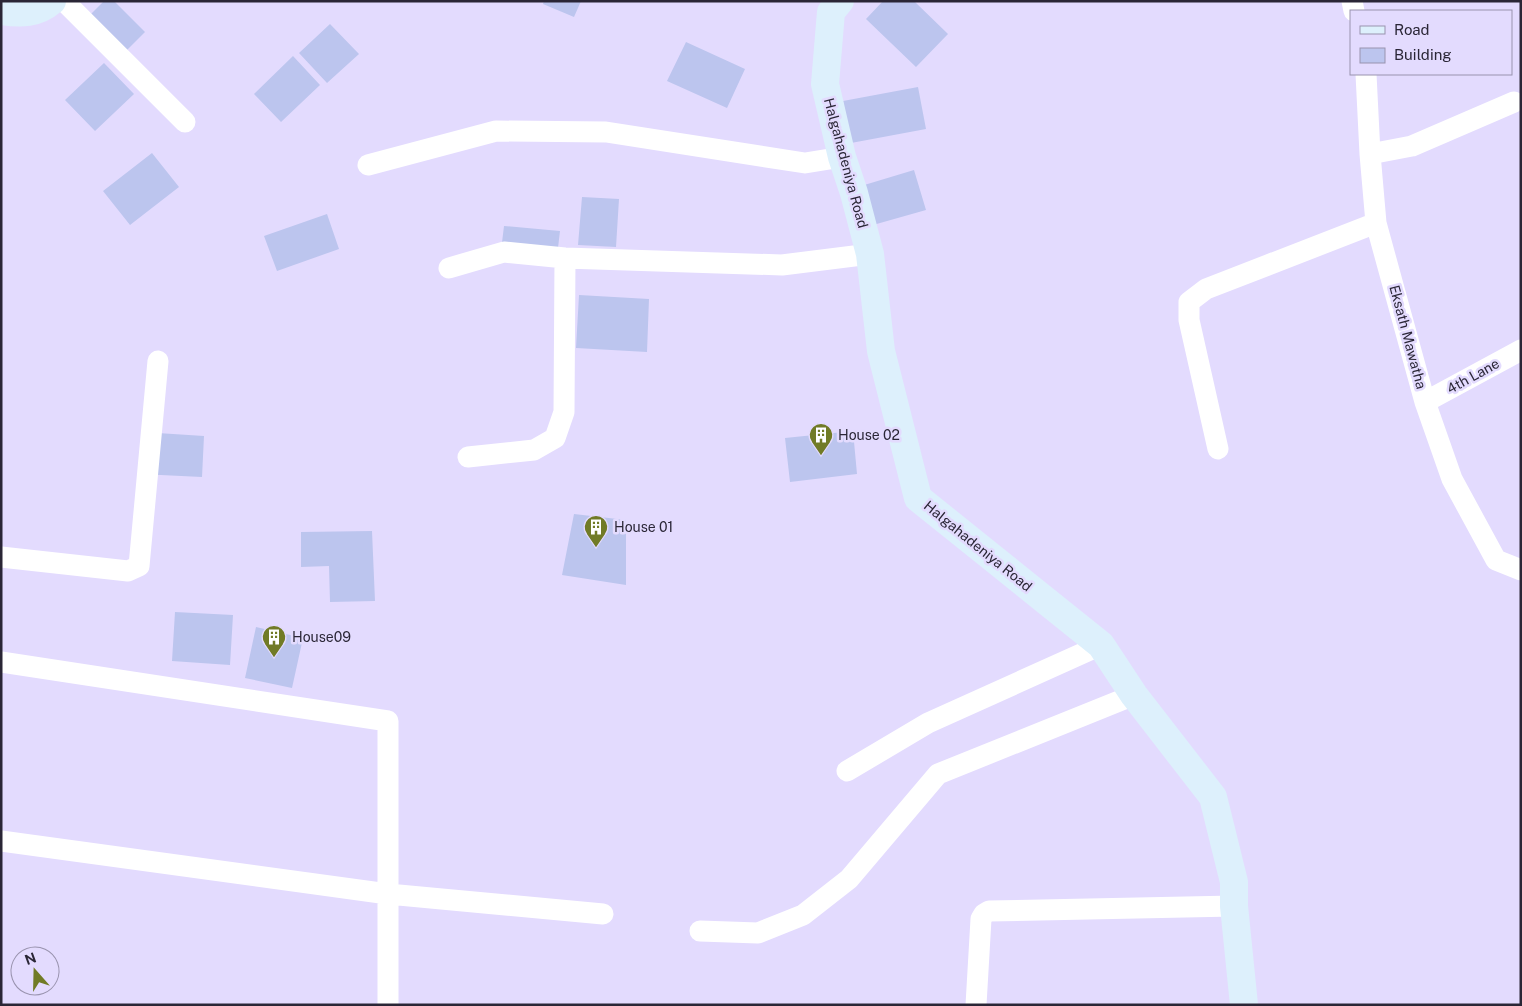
<svg xmlns="http://www.w3.org/2000/svg" width="1522" height="1006" font-family="'Public Sans',sans-serif">
<rect width="100%" height="100%" fill="#e3dbfe"/>
<!-- building -->
<path fill="#bcc5ee" d="M104 1H114L145 32 118 59 82 23Z
M544 1H581L574 17 543 4Z
M883 1H914L948 34 916 67 866 19Z
M330 24 359 54 327 83 299 53Z
M686 42 745 69 727 108 667 81Z
M293 56 320 85 281 122 254 94Z
M104 63 134 94 95 131 65 100Z
M918 87 926 129 851 143 843 101Z
M152 153 179 187 130 225 103 191Z
M914 170 926 210 873 225 861 186Z
M582 197 619 199 616 247 578 245Z
M327 214 339 249 277 271 264 236Z
M504 226 560 231 556 265 500 259Z
M579 295 649 299 647 352 576 348Z
M853 431 857 474 790 482 785 438Z
M142 432 204 436 202 477 140 474Z
M574 514 626 520V585L562 575Z
M372 531 375 601 330 602 329 566 301 567V532Z
M175 612 233 615 230 665 172 661Z
M256 627 303 638 292 688 245 678Z"/>
<g fill="none" stroke-linecap="round" stroke-linejoin="round">
<!-- street -->
<path stroke="#fff" stroke-width="21" d="M64 1 185 122
M1352 1 1354 11
M1366 74 1370 154 1376 223 1425 402 1452 479 1496 560 1521 570
M1370 154 1412 146 1514 102
M368 165 496 131 606 132 805 163 842 157
M449 268 504 252 565 258 782 265 870 254
M1425 402 1521 350
M1218 449 1189 320V302L1206 289 1376 223
M468 457 534 450 555 438 564 412 565 258
M1 557 128 571 139 566 158 361
M1 662 388 721V1005
M847 771 928 723 1101 645
M1 841 388 894 603 914
M700 931 758 933 803 915 849 879 938 774 1134 695
M976 1005 981 919 984 914 989 911 1234 906"/>
<!-- secondary -->
<path stroke="#ddf0fc" stroke-width="28" d="M840 1 831 12 825 84 842 157 854 193 870 254 881 351 918 498 1101 645 1134 695 1213 797 1234 882V906L1244 1005
M1 11C21 14 37 14 52 1"/>
</g>
<!-- icons -->
<defs>
<g id="building-pin" transform="scale(1.25)"><path d="M0 17L-7.5 6A9.5 9.5 0 1 1 7.5 6Z" fill="#717b26" stroke="#e3dbfe"/><path d="M-4-6H4V6H1V3H-1V6H-4ZM-2.5-4.3h1.7v1.8h-1.7ZM.8-4.3h1.7v1.8H.8ZM-2.5-1h1.7V.8h-1.7ZM.8-1h1.7V.8H.8Z" fill="#fff"/></g>
</defs>
<g fill-rule="evenodd">
<use href="#building-pin" x="821" y="435"/>
<use href="#building-pin" x="596" y="527"/>
<use href="#building-pin" x="274" y="637"/>
</g>
<g text-anchor="middle" dominant-baseline="central" stroke-width="5" stroke-linejoin="round" paint-order="stroke">
<!-- street labels -->
<g font-size="14" fill="#2a2636" stroke="#e3dbfe">
<text transform="translate(846 163) rotate(75)">Halgahadeniya Road</text>
<text transform="translate(1408 337) rotate(75)">Eksath Mawatha</text>
<text transform="translate(1473 376) rotate(-29)">4th Lane</text>
<text transform="translate(978 546) rotate(39)">Halgahadeniya Road</text>
</g>
<!-- poi labels -->
<g font-size="14" fill="#2a2636" stroke="#e3dbfe" text-anchor="start">
<text x="838" y="435">House 02</text>
<text x="614" y="527">House 01</text>
<text x="292" y="637">House09</text>
</g>
</g>
<!-- border -->
<rect width="1522" height="1006" fill="none" stroke="#2a2636" stroke-width="5"/>
<!-- legend -->
<rect x="1350" y="10" width="162" height="65" fill="#e3dbfe" stroke="#9993ae"/>
<rect x="1360" y="26" width="25" height="8" fill="#ddf0fc" stroke="#9993ae"/>
<text x="1394" y="35" font-size="15" fill="#2a2636">Road</text>
<rect x="1360" y="48" width="25" height="15" fill="#bcc5ee" stroke="#9993ae"/>
<text x="1394" y="60" font-size="15" fill="#2a2636">Building</text>
<!-- north arrow -->
<g transform="translate(35 971) rotate(340)"><circle r="24" fill="#e3dbfe" stroke="#9993ae"/>
<path d="M0-4L9 19L0 12L-9 19Z" fill="#717b26"/>
<text y="-8" font-size="14" font-weight="bold" text-anchor="middle" fill="#2a2636">N</text>
</g>
</svg>
